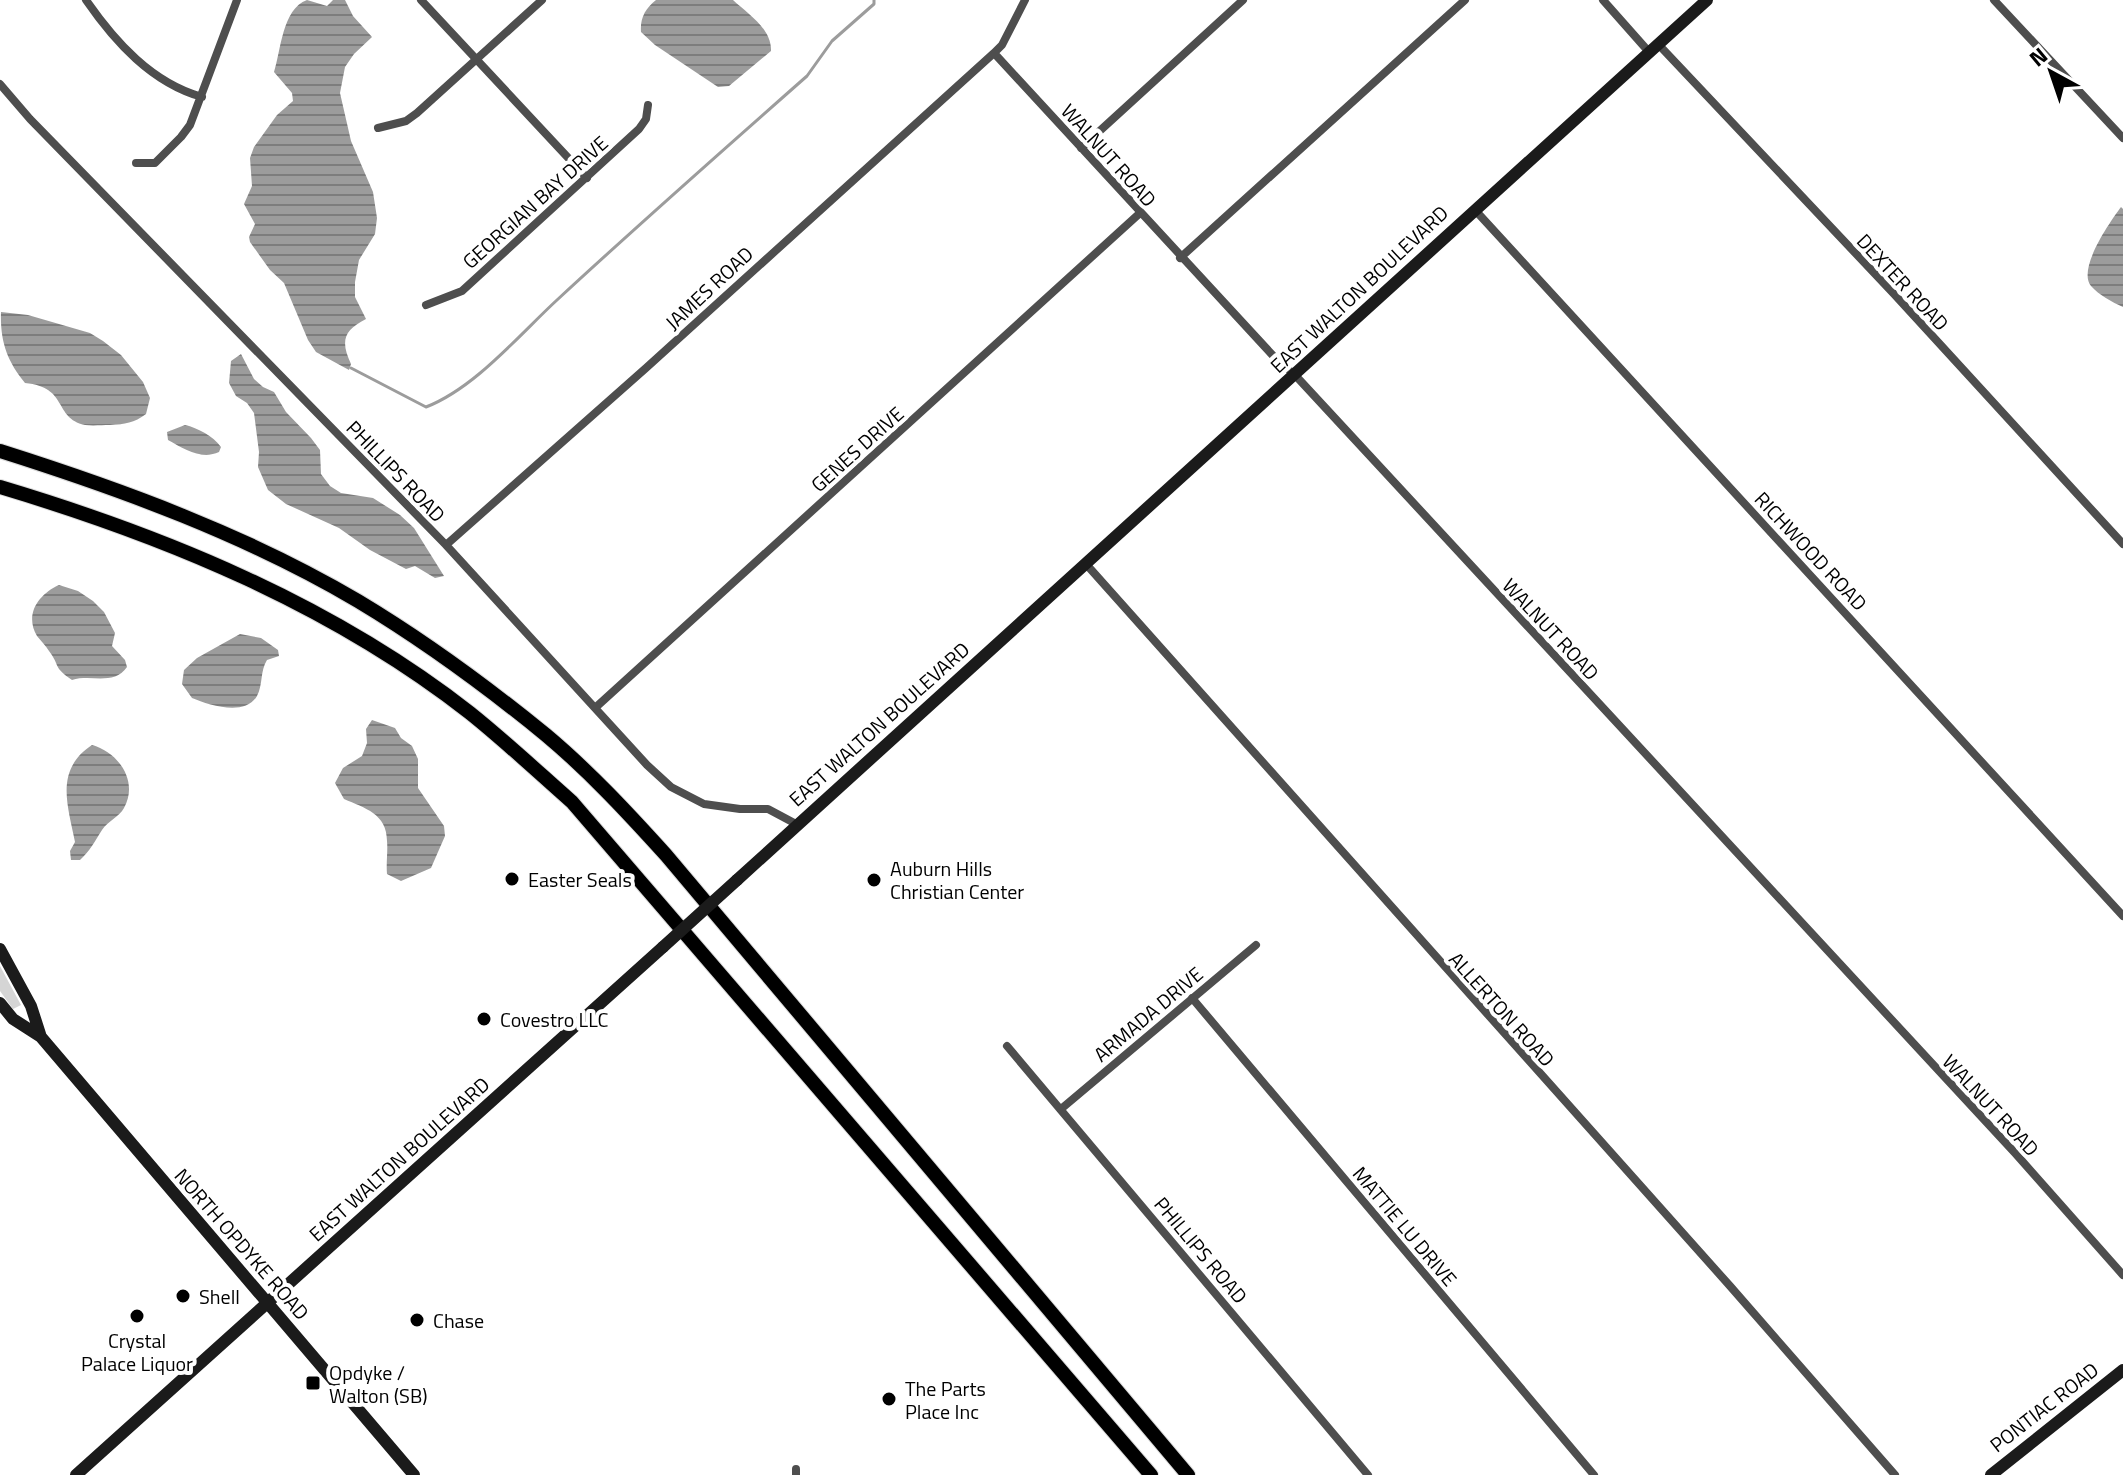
<svg xmlns="http://www.w3.org/2000/svg" width="2123" height="1475" font-family="'Titillium Web',sans-serif">
<defs>
<pattern id="water-rules" width="6" height="5" patternUnits="userSpaceOnUse" patternTransform="scale(2)"><rect width="6" height="5" fill="#9c9c9c"/><path d="M0 2.5h6" fill="none" stroke="#7d7d7d"/></pattern>
</defs>
<rect width="100%" height="100%" fill="#fff"/>
<!-- green -->
<path fill="#d5d5d5" d="M0 966 21 1005 13 1009 0 991Z"/>
<!-- water -->
<path fill="url(#water-rules)" d="M307 0 327 6 333 0H345L353 16 372 37 354 54 345 67 340 93 351 141 373 192 377 218 375 234 359 260 355 282V297L366 319C344 330 340 341 351 364L349 370 316 352 308 340 284 283 270 270 250 242 249 237 255 224 244 204 252 186 250 158 254 147 277 115 293 101 292 93 274 72C281 51 282 9 307 0Z
M656 0H733C748 14 772 29 771 51L729 86 718 87 655 45 641 32C640 18 645 9 656 0Z
M2121 207 2123 209V307C2112 302 2099 295 2091 286 2077 269 2110 222 2121 207Z
M1 312 28 315 90 333 103 341 121 355 143 382 150 398 146 414C134 423 125 424 110 425 102 425 93 426 85 425 53 418 69 387 25 383 7 361 0 341 1 312Z
M241 354 254 379 263 387 274 392 286 412 311 438 320 450 321 474 330 486 341 493 373 498 400 515 414 528 444 576 435 578 415 566 406 569 370 550 339 528 286 504 268 490 258 467 259 452 254 413 247 403 236 396 229 383 231 361Z
M185 425C198 428 213 436 221 447L219 452C202 460 184 449 168 440L167 432Z
M59 585 78 591 93 601 104 612 115 633 112 646 125 660 127 667C114 686 91 674 72 680 52 666 61 667 49 651 46 646 41 641 37 636 24 614 39 594 59 585Z
M240 634 261 638 278 650 279 656 267 660C260 671 263 685 257 696 245 717 209 705 192 698L182 684 184 670 197 658Z
M372 720 395 728 401 738 412 746 418 759V788L444 826 445 836 431 868 401 881 387 874C386 862 388 852 387 841 387 814 365 808 344 799L335 783 343 768 362 756 367 743 366 729Z
M92 745C118 752 139 781 124 808 119 817 108 821 102 830 95 841 90 851 80 860H71L70 851 75 842C68 806 54 770 92 745Z"/>
<g fill="none" stroke-linecap="round" stroke-linejoin="round">
<!-- stream -->
<path stroke="#9c9c9c" stroke-width="3" d="M351 368 426 407C475 388 519 335 557 300 639 224 723 150 807 76L832 41 874 4V0"/>
<!-- highway casing -->
<g stroke="#dbdbdb" stroke-width="16">
<path id="highway" d="M0 451C123 490 246 535 358 601 423 640 486 686 546 735 589 771 628 813 666 855L1188 1475
M0 487C167 537 332 605 470 713 505 741 538 772 572 802L1151 1475"/>
</g>
<!-- street -->
<path stroke="#4e4e4e" stroke-width="8" d="M86 0C115 42 152 83 202 97
M421 0 587 178
M1603 0 1649 52
M1994 0 2123 138
M1658 44 1894 294 2123 544
M994 53 1278 361 1295 375 2015 1153 2123 1275
M0 84 30 119 446 545 647 765 671 787 704 804 740 809H768L798 825
M378 128 406 121 417 113 542 0
M1081 148 1243 0
M136 163H155L181 137 190 125 237 0
M1475 210 2123 916
M1180 258 1465 0
M426 305 462 291 639 129 646 119 648 105
M446 545 646 368 994 53 1002 45 1025 0
M1086 564 1730 1286 1895 1475
M595 708 1140 213
M1192 998 1594 1475
M1007 1046 1368 1475
M1061 1109 1256 945
M796 1475V1469"/>
<!-- secondary -->
<path stroke="#1b1b1b" stroke-width="12" d="M737 880 1707 0
M0 949 31 1006 41 1037
M0 1003 13 1019 41 1037 414 1475
M76 1475 663 947
M1991 1475 2123 1370"/>
<!-- highway -->
<use href="#highway" stroke="#000" stroke-width="14"/>
<!-- secondary-bridge -->
<path stroke="#1b1b1b" stroke-width="12" d="M663 947 737 880"/>
</g>
<!-- markers -->
<g fill="#000" stroke="#fff" stroke-width="3">
<circle cx="512" cy="879" r="8"/>
<circle cx="874" cy="880" r="8"/>
<circle cx="484" cy="1019" r="8"/>
<circle cx="183" cy="1296" r="8"/>
<circle cx="137" cy="1316" r="8"/>
<circle cx="417" cy="1320" r="8"/>
<rect x="305" y="1375" width="16" height="16" rx="4"/>
<circle cx="889" cy="1399" r="8"/>
</g>
<g text-anchor="middle" dominant-baseline="central" stroke-width="8" stroke-linejoin="round" paint-order="stroke">
<!-- street labels -->
<g font-size="20" fill="#000" stroke="#fff">
<text transform="translate(1109 155) rotate(48)">WALNUT ROAD</text>
<text transform="translate(535 202) rotate(-42)">GEORGIAN BAY DRIVE</text>
<text transform="translate(1903 282) rotate(47)">DEXTER ROAD</text>
<text transform="translate(709 288) rotate(-43)">JAMES ROAD</text>
<text transform="translate(1359 289) rotate(-43)">EAST WALTON BOULEVARD</text>
<text transform="translate(857 449) rotate(-42)">GENES DRIVE</text>
<text transform="translate(396 471) rotate(46)">PHILLIPS ROAD</text>
<text transform="translate(1811 551) rotate(47)">RICHWOOD ROAD</text>
<text transform="translate(1551 629) rotate(47)">WALNUT ROAD</text>
<text transform="translate(879 724) rotate(-42)">EAST WALTON BOULEVARD</text>
<text transform="translate(1502 1009) rotate(48)">ALLERTON ROAD</text>
<text transform="translate(1148 1014) rotate(-40)">ARMADA DRIVE</text>
<text transform="translate(1991 1105) rotate(47)">WALNUT ROAD</text>
<text transform="translate(399 1159) rotate(-42)">EAST WALTON BOULEVARD</text>
<text transform="translate(1405 1226) rotate(50)">MATTIE LU DRIVE</text>
<text transform="translate(242 1244) rotate(49)">NORTH OPDYKE ROAD</text>
<text transform="translate(1201 1250) rotate(50)">PHILLIPS ROAD</text>
<text transform="translate(2044 1407) rotate(-38)">PONTIAC ROAD</text>
</g>
<!-- poi labels -->
<g font-size="20" fill="#000" stroke="#fff" text-anchor="start">
<text x="890" y="868">Auburn Hills<tspan x="890" dy="23">Christian Center</tspan></text>
<text x="528" y="879">Easter Seals</text>
<text x="500" y="1019">Covestro LLC</text>
<text x="199" y="1296">Shell</text>
<text x="433" y="1320">Chase</text>
<text x="137" y="1340" text-anchor="middle">Crystal<tspan x="137" dy="23">Palace Liquor</tspan></text>
<text x="329" y="1372">Opdyke /<tspan x="329" dy="23">Walton (SB)</tspan></text>
<text x="905" y="1388">The Parts<tspan x="905" dy="23">Place Inc</tspan></text>
</g>
</g>
<!-- north arrow -->
<g transform="translate(2051 72) rotate(320)" stroke="#ffffff" stroke-width="6" paint-order="stroke">
<path d="M0-6L14 30L0 20L-14 30Z" fill="#000000"/>
<text y="-12" font-size="22" font-weight="bold" text-anchor="middle" fill="#000000">N</text>
</g>
</svg>
